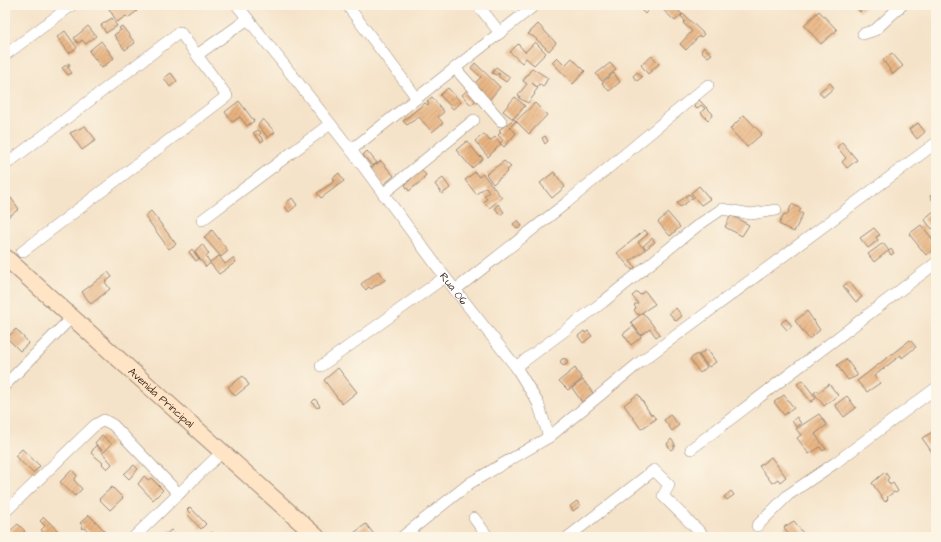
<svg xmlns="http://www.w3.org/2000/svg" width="941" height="542" font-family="'Architects Daughter',sans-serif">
<defs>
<pattern id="building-hatch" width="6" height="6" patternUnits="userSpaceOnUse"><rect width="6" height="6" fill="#e9b481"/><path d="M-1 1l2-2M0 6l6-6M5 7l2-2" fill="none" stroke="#be9369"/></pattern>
</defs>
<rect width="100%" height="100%" fill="#fcf5e5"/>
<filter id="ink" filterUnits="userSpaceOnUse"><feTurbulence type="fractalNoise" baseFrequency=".025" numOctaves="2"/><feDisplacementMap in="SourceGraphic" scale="8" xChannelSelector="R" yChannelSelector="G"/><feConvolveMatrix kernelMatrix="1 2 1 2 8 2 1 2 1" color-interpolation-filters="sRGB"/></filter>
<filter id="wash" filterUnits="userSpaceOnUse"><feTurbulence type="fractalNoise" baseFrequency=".012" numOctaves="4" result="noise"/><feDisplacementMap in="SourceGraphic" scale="16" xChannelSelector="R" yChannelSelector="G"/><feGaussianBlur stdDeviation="0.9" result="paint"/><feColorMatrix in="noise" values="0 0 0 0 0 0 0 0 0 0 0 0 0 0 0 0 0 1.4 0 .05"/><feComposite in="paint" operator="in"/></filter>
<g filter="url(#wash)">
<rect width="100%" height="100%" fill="#f5e3c9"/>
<g id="blocks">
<!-- building -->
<path fill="url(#building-hatch)" d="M110 5H132L137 11 128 18 126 16 117 22 108 7Z
M644 5H652L645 14 640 9Z
M658 5H672L682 14 675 21Z
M853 5H866L860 12Z
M819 11 837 30 821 44 804 25Z
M683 14 704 34 701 37 699 36 686 50 680 44 692 31 683 23 685 21 681 16Z
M112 18 117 26 106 33 101 25Z
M538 24 556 43 549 51 534 37 528 34Z
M88 26 96 36 86 44 82 40 78 43 74 38Z
M122 26 135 43 125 50 114 35 121 30 119 28Z
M65 31 77 48 69 53 57 37Z
M101 41 114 58 102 68 89 51Z
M535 42 546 53 534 65 526 58 522 63 510 52 518 44 525 52Z
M704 47 712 54 708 57 701 51Z
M892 53 903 66 893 74 883 60Z
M652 56 659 64 648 74 641 65Z
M557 57 565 65 572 58 585 71 573 84 552 62Z
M69 63 70 65 67 66 72 73 68 75 62 68Z
M475 63 500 87 489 100 473 85 481 77 471 68Z
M610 63 616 70 602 81 596 74Z
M496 67 510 77 506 82 499 77V73L496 75 492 73Z
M532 68 548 78 543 87 539 84 537 87 532 83 538 88 534 93 535 94 528 103 519 98 520 96 518 95 527 84 523 81Z
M637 72 642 77 637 81 633 76Z
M171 73 177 81 170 87 164 78Z
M614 73 620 82 609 91 602 83Z
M830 83 834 88 823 97 819 92Z
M448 88 461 102 453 109 440 95Z
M468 89 477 99 471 105 462 95Z
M432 97 444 112 438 117 443 123 432 132 419 117 407 125 403 121 425 103 428 105 429 104 427 101Z
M515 97 525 106 513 119 503 111Z
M699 100 713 114 708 120 701 113 705 108 701 105 697 109 693 105Z
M239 101 254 121 247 126 240 117 232 122 225 112Z
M535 103 547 115 529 134 516 121Z
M744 115 762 134 747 147 730 129Z
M263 119 275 132 268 138 258 125Z
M514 119 516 121 510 127 516 133 504 147 500 143 503 140 498 135 501 132 499 130Z
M918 123 925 132 917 139 909 129Z
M85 126 96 140 82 150 70 133Z
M258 130 261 133 259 135 264 140 261 142 253 133Z
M484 134 490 141 495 137 501 144 488 157 475 141Z
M545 136 548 141 545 144 542 138Z
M467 141 480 157 481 156 483 159 472 168 456 150Z
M842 142 857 160 847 168 842 162 846 158 837 147Z
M367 151 377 163 372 166 363 155Z
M381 161 394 176 383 185 371 168Z
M504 161 511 167 507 170 508 171 493 184 486 174Z
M421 169 426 175 423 178 424 179 409 191 405 185Z
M475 172 479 177 483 174 502 198 489 208 484 202 487 199 484 196 489 192 486 187 476 194 465 180Z
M554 172 565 187 552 198 540 183Z
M339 173 344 181 321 198 317 193 335 181 333 178Z
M443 178 450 188 442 194 435 184Z
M699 186 710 199 701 205 691 193Z
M936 192V199L933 201 930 196Z
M689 194 693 198 680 207 677 203Z
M11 198 19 209 8 217 7 215 5 217V202Z
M292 198 297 205 289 212 285 207 288 204 287 202Z
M498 204 504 212 500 215 495 208Z
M792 204 801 209 799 212 803 214 794 232 779 224 784 214 787 215Z
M151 211 176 244 169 249 145 216Z
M934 211 936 226 932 229 924 219Z
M668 213 680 227 670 236 658 222Z
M731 215 749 225 742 236 725 227Z
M518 220 522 226 518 229 513 224Z
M921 225 936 243 933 247 935 249 926 255 909 234Z
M874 228 880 235 876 237 878 240 868 248 860 238Z
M212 230 228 251 221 257 204 237Z
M645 230 648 234 638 242 645 250 630 261 635 267 632 270 617 253Z
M652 238 655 242 646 249 643 246Z
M883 243 889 251 891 249 894 253 891 255 888 251 874 262 868 254Z
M202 244 209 254 206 257 210 262 219 256 225 264 233 258 236 262 219 274 210 263 206 267 196 254 195 251Z
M192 249 199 259 196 261 189 252Z
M378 271 385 280 371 289 369 287 366 290 361 284Z
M108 272 112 277 105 282 110 289 91 304 82 292Z
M849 282 862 297 856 302 843 286Z
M645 291 655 304 638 315 634 310 636 308 634 305 638 303 632 296 637 292 640 295Z
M676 308 682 316 676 321 669 313Z
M807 311 820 330 809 339 795 321Z
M643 313 660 334 656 337 650 329 641 335 631 322Z
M786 319 792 326 787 330 781 323Z
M633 326 641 337 631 345 623 334Z
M16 329 29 343 20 351 7 338Z
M584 331 585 333 588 331 592 336 583 343 578 336Z
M910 340 916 347 902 358 901 355 874 376 880 383 867 392 857 381Z
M707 349 716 362 709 367 699 355Z
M697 354 707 367 700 373 690 359Z
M560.5 362a3.5 3.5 0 1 1 7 0a3.5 3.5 0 1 1-7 0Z
M846 359 857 374V376L848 380 837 365Z
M338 368 357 392 342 404 324 380Z
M575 368 582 379 568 390 559 381Z
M243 376 249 385 235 396 228 387Z
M583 380 593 393 582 402 572 388Z
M802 380 816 398 811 402 797 384Z
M829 384 838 395 824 406 814 393 817 390 819 392Z
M638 394 651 415 652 414 656 419 641 429 624 405Z
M784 395 794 408 784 415 774 402Z
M847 396 856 408 844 417 835 405Z
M315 399 320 406 317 408 312 402Z
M819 414 827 425 815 434 826 449 823 451 820 447 809 454 797 438 801 435 796 429Z
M670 415 679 425 672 431 664 420Z
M797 417 801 424 796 427 792 421Z
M936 430V458L922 438Z
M102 435 112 444 104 452 95 443Z
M671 439 675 444 673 446H676L671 450 667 444Z
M96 445 112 464 107 469 102 464 103 463 91 453Z
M22 449 40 466 33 473 15 456Z
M771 457 786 477 780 482 778 479 772 483 759 466Z
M134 465 138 469 129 479 124 474Z
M72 470 77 476 74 480 82 489 75 496 60 482Z
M885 472 889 478 887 480 890 485 893 483 898 491 896 493 894 492 887 497 888 499 885 502 872 483Z
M144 476 148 480 151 478 163 490 153 500 138 484Z
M112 487 123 498 110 510 99 499Z
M731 491 734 495 727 500 724 497Z
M577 501 580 506 573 511 570 506Z
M190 507 206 524 201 529 188 515 190 513 187 510Z
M89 515 105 531 99 537H94L85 528 83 529 81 527 83 526 80 523Z
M44 517 58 531 52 537H47L41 530 45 526 40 521Z
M794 521 806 537H790L784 527Z
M18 524 25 531 18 537H15L9 532Z
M366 524 376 537H357L354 533Z
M171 530 178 537H163Z
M212 532 217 537H206Z"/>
</g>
</g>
<g filter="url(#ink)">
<use href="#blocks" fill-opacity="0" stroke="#988674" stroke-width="1"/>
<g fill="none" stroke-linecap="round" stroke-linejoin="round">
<!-- street casing -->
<g stroke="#988674" stroke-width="12">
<g id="street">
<path id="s1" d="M237 5 351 150 445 277 516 367 538 403 549 437 470 483 402 537"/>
<path d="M347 5 417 98"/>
<path d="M478 5 500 33"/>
<path d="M863 34 875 30 902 5"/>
<path d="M5 55 72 5"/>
<path d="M197 55 248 19"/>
<path d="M455 68 501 121"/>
<path d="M351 150 535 5"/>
<path d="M5 165 180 32 227 96 22 252"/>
<path d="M383 194 474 120"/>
<path d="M202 220 330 124"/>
<path d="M455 290 565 204 708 85"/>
<path d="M321 366 445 277"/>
<path d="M516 367 603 302 697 226 722 209 751 214 776 210"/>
<path d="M5 385 72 317"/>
<path d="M549 437 639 363 936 143"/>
<path d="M691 449 936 263"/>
<path d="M5 512 95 425 104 420 113 425 179 494"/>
<path d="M474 518 488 537"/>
<path d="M757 526 788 495 835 463 936 388"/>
<path d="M134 537 222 452"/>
<path d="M568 537 654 470 669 485 663 496 705 537"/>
<path d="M935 537 936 536"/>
</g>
</g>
<!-- secondary casing -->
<g stroke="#988674" stroke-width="18">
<g id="secondary">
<path id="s2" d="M5 257 317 537"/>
</g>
</g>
<!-- street -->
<use href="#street" stroke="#fff" stroke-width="11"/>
<!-- secondary -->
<use href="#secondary" stroke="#ffe4c6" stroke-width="16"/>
</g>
</g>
<g text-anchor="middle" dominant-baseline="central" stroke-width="3.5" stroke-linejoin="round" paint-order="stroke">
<!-- street labels -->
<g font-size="11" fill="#3b2a1e" stroke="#fcf5e5">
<text stroke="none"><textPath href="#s1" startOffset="357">Rua 06</textPath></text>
<text stroke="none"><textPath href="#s2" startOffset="210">Avenida Principal</textPath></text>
</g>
</g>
<!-- margin -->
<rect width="941" height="542" fill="none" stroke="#fcf5e5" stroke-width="20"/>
</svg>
